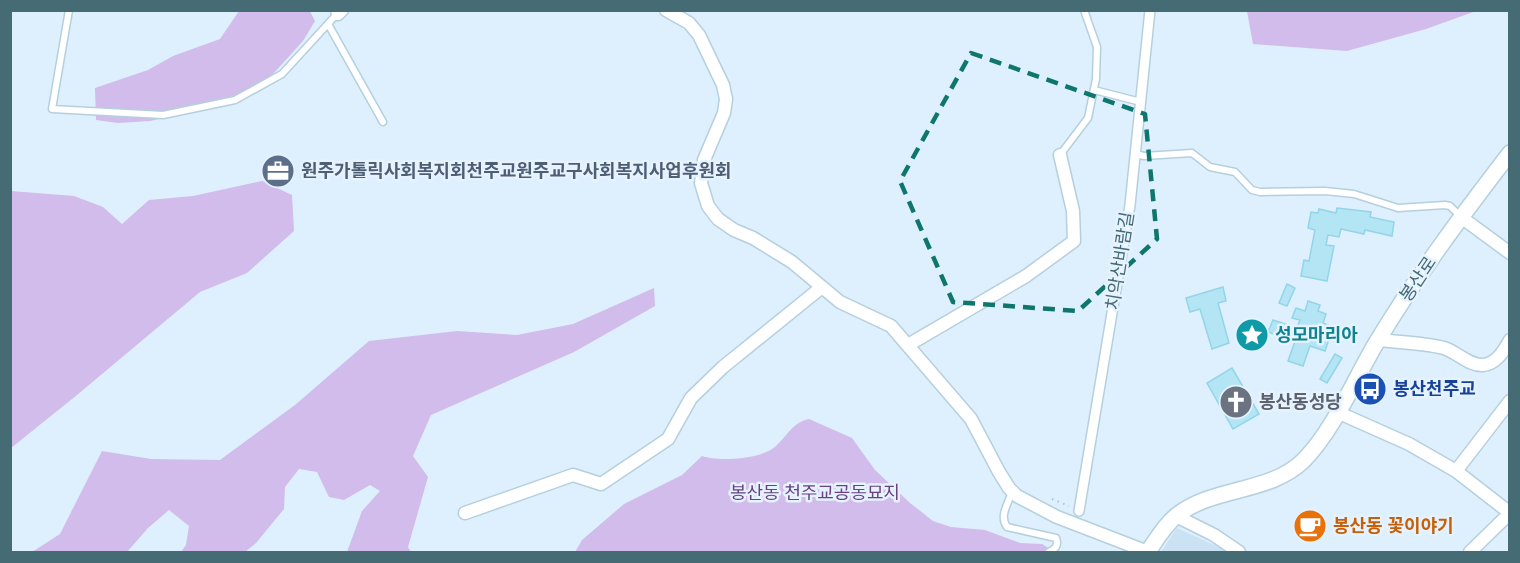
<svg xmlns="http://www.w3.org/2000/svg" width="1520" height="563" font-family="'Nunito Sans','Noto Sans KR',sans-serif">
<rect width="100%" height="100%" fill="#deeffe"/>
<!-- residential -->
<path fill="#cae2f3" d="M1177 528 1225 550 1227 552H1161Z"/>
<!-- green -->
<path fill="#d1bceb" d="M239 11H310L315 21 303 41 273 74 225 104 150 121 118 123 96 120 95 88 148 70 173 56 220 39Z
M1247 11V10L1476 11 1426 29 1347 51 1253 44Z
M262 181 292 195 294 231 247 273 200 292 77 395 11 448V191L74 196 103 207 122 224 149 200 193 196Z
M654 288 655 306 574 352 431 415 413 456 428 477 408 547 411 552H347L362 511 380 491 370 485 344 500 329 497 317 472 299 469 285 487 284 509 256 543 245 552H181L186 545 189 526 169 510 148 528 127 552H32L60 534 102 451 151 459 220 460 295 405 369 341 457 331 517 335 573 324Z
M809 419 852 438 875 470 910 503 933 521 951 527 985 530 1020 543 1042 544 1050 549V552H575L582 540 624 504 682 475 702 456C719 462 763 459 776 446 788 435 792 423 809 419Z"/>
<!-- building -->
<path fill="#b4e5f5" stroke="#93d5e8" stroke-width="1.5" d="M1337 208 1371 212 1370 217 1394 222 1392 236 1365 230 1364 234 1341 229 1339 237 1328 235 1326 245 1334 246 1327 281 1301 276 1304 260 1309 261 1315 230 1308 228 1311 212 1318 213 1319 209 1336 213Z
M1287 284 1295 288 1287 306 1279 303Z
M1223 287 1226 301 1218 303 1229 343 1212 349 1200 309 1190 312 1186 298Z
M1308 301 1320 305 1318 311 1326 314 1323 323 1330 326 1325 337 1329 339 1325 351 1310 346 1303 366 1288 361 1295 341 1268 332 1273 320 1297 328 1300 320 1292 318 1296 308 1305 311Z
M1335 354 1342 358 1327 383 1320 379Z
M1232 368 1259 414 1233 429 1207 383Z"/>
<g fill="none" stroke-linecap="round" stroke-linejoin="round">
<!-- service casing -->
<g stroke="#b5d0dd" stroke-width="9">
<path id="service" d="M69 10 52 109 163 115 235 100 282 74 337 14
M328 24 383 122
M1094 90 1141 102
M1135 154 1144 156 1192 153 1210 167 1235 172 1252 190 1260 192 1325 191 1354 194 1398 208 1445 205 1450 206 1461 217
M1060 155 1088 118 1096 79 1097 47 1084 10
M1012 492C1008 504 999 516 1007 527L1056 538C1059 546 1055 549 1049 552"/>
</g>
<!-- pedestrian casing -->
<g stroke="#b5d0dd" stroke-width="12">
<path id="pedestrian" d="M1079 511 1130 205 1150 10"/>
</g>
<!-- minor casing -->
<g stroke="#b5d0dd" stroke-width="15">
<path id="minor" d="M337 10 338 14 342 10
M666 10 689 23 699 35 723 85 726 99 724 113 704 160 701 183 708 206 718 219 734 230 753 238 792 262 840 302 891 326 971 419 999 472 1009 488 1017 496 1057 517 1148 552
M1461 217 1510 253
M1378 340C1398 342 1426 343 1444 348 1457 352 1469 366 1483 365 1496 364 1504 351 1510 340
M908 345 1026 276 1074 241 1073 211 1060 155
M1337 412 1409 444 1456 471 1510 513
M1456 471 1510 401
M465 513 573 475 601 484 668 439 691 398 723 367 822 287
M1176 516 1214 535 1239 552
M1470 552 1510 513"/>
</g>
<!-- tertiary casing -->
<g stroke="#b5d0dd" stroke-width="18">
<path id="tertiary" d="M1148 552C1156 540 1164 526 1176 516 1213 486 1270 494 1304 460 1335 428 1355 378 1378 340 1418 274 1463 214 1510 153"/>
</g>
<!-- path -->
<path stroke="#98c9d9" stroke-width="2" stroke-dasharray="1.5 4.5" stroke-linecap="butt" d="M1052 499 1069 506"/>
<!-- service -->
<use href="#service" stroke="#fff" stroke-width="6"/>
<!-- pedestrian -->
<use href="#pedestrian" stroke="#fff" stroke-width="9"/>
<!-- minor -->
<use href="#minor" stroke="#fff" stroke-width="12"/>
<!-- tertiary -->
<use href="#tertiary" stroke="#fff" stroke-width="15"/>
</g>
<!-- marked area -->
<path fill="none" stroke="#0f766e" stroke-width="4.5" stroke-dasharray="12 8" stroke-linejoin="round" d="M971 53 1145 114 1157 239 1078 311 953 302 900 181Z"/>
<!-- icons -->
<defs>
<g id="office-disc" transform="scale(1.725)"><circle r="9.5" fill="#5c6f8a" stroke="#e6f3ff"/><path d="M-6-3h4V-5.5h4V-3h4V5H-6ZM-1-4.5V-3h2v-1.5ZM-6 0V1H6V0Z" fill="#fff"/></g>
<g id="sight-disc" transform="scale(1.725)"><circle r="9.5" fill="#0f9aa8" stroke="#e6f3ff"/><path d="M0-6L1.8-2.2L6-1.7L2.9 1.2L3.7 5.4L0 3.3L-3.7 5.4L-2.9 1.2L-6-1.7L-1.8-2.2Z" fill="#fff"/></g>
<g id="bus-disc" transform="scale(1.725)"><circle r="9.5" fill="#1a4fb4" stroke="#e6f3ff"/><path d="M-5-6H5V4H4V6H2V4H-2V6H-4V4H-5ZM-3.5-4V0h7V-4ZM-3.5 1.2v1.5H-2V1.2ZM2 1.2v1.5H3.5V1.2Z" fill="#fff"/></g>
<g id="church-disc" transform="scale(1.725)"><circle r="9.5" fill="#6b7280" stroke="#e6f3ff"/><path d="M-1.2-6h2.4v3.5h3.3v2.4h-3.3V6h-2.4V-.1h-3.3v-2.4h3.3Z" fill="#fff"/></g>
<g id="cafe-disc" transform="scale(1.725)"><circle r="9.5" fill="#e8710a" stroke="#e6f3ff"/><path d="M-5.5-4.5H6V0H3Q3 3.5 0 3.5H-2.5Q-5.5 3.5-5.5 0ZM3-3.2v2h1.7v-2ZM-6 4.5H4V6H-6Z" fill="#fff"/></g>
</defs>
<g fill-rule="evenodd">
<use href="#office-disc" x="278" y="171"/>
<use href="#sight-disc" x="1252" y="335"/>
<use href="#bus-disc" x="1370" y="389"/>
<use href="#church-disc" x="1236" y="402"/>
<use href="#cafe-disc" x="1310" y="526"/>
</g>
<g text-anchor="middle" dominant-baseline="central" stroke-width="5" stroke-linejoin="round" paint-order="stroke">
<!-- service labels -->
<g font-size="18" font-weight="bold" fill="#4e5e75" stroke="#e6f3ff" text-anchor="start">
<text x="301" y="171">원주가톨릭사회복지회천주교원주교구사회복지사업후원회</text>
</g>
<!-- street labels -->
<g font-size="18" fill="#456b75" stroke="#e6f3ff">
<text transform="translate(1120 261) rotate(-81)">치악산바람길</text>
<text transform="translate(1418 279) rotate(-56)">봉산로</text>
</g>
<!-- culture labels -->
<g font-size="18" font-weight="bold" fill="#0d838f" stroke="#e6f3ff" text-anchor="start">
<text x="1275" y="335">성모마리아</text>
</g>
<!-- transit labels -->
<g font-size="18" font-weight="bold" fill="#164399" stroke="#e6f3ff" text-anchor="start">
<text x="1393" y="389">봉산천주교</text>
</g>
<!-- worship labels -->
<g font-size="18" font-weight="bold" fill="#5b616d" stroke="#e6f3ff" text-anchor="start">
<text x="1259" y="402">봉산동성당</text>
</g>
<!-- park labels -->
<g font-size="18" fill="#684187" stroke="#e6f3ff">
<text x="815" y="493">봉산동 천주교공동묘지</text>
</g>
<!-- food labels -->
<g font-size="18" font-weight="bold" fill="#c56008" stroke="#e6f3ff" text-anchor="start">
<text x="1333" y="526">봉산동 꽃이야기</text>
</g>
</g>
<!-- border -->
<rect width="1520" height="563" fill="none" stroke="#456b75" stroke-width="24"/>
</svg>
